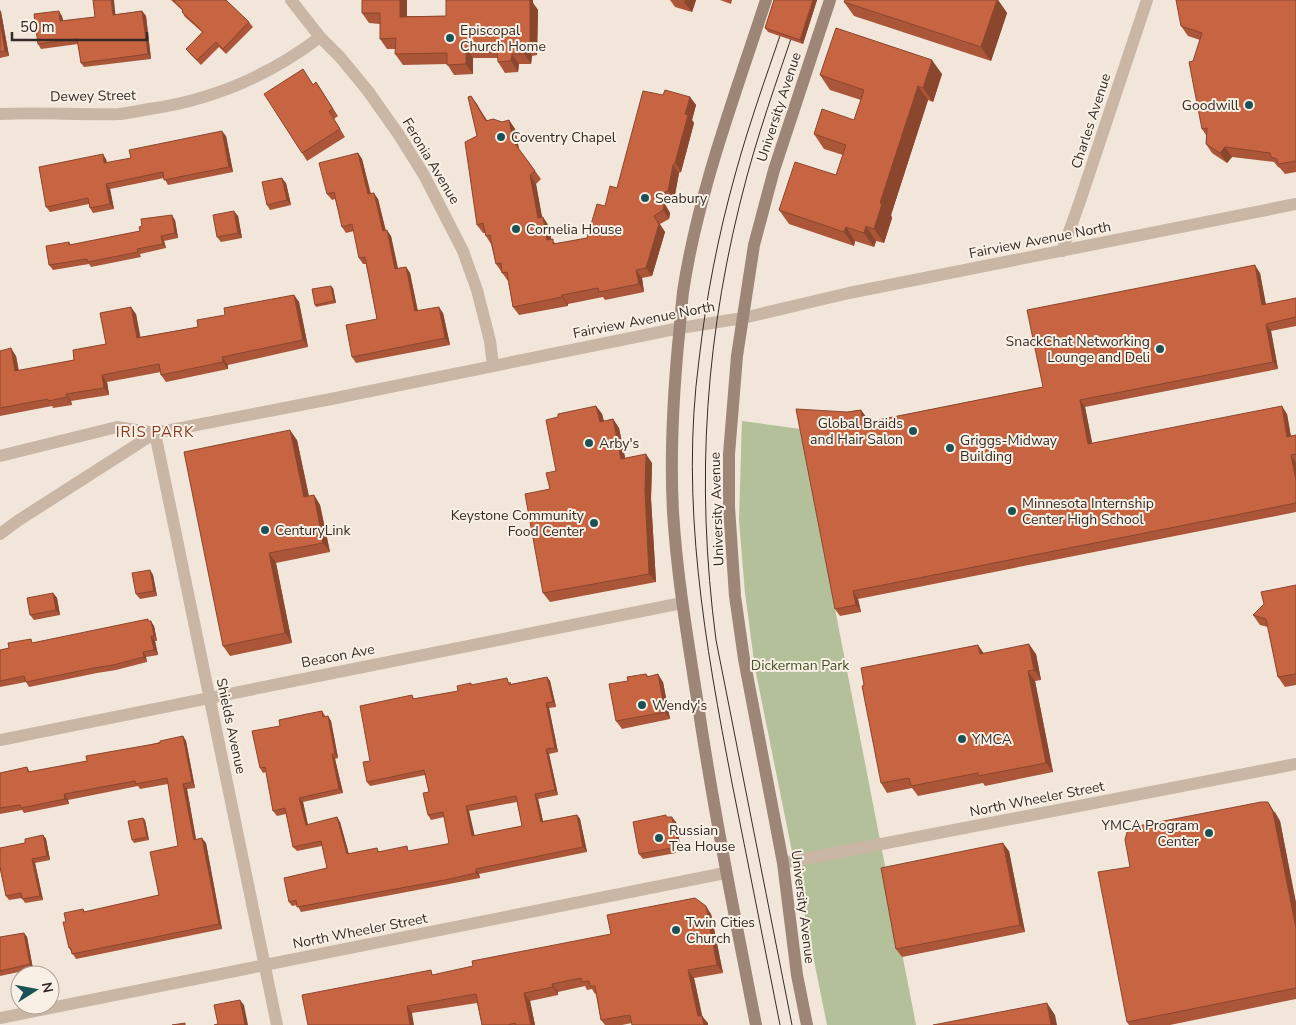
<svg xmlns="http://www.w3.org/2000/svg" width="1296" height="1025" font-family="'Nunito Sans',sans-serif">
<rect width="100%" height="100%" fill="#f1e6d9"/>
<!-- green -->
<path fill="#b3c099" d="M742 421 800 429 916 1025H827L755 668 745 593 739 520Z"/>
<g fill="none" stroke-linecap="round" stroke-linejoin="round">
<!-- minor -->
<path stroke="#c9b6a5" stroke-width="12" d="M291 0 320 37 340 57 368 91 399 135 424 175 463 251 477 290 490 341 493 365
M0 114C40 112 79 115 119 114 129 113 139 111 149 109 212 100 269 76 320 37
M1062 251 1079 204 1147 0
M0 456 117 427 155 433 277 1025
M0 740 682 603
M783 863 1296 764
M0 1018 725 873"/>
<!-- tertiary -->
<path stroke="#c9b6a5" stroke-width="12" d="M0 534 19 520 155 433 331 399 680 328 743 318 849 293 1296 204"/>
<!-- secondary -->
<path stroke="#9d8577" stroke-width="12" d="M756 1025C735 918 714 812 698 705 688 641 677 577 673 512 670 457 673 400 678 345 680 327 681 310 683 292 698 192 735 96 766 0
M807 1025 797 975 783 863 744 659 735 596 729 507V454L737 356 754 245 774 170 830 0"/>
<!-- tram -->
<path stroke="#352b26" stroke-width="1" d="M780 1025C764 944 748 863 732 783 705 643 680 503 699 360 706 298 718 236 735 175 751 116 773 58 792 0
M792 1025 716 640C695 480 705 332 747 176 763 117 785 58 804 0"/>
</g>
<!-- wall -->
<path fill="#ab5639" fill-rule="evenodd" d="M171 0H226L249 22 253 27 226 54 219 47 201 65 190 54 186 49 202 32 185 17 182 12 183 11Z
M362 0 407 16H446V0H533V3L538 10 537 55 532 56 531 64H519L518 72 505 73 498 62V58H473V74L454 75 447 64 403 65 395 54 396 49H387L380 39V24L369 23 362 13Z
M670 0H696L692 12 675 7Z
M720 0H732L731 4Z
M774 0H817L803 44 768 32 765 28Z
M845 0H998L1007 13 991 61 854 16 844 2Z
M1296 0V172L1285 174 1280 168 1278 167 1274 162 1232 157 1227 163 1212 153 1206 144V135L1202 129 1193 61 1200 40 1188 36 1181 26Z
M0 10 1 12 9 56 0 58Z
M142 11 146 16 151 59 84 67 81 63 78 44 41 49 38 44 62 16 63 21Z
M942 74 933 102 928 100 891 215 892 218 884 243 876 241 874 247 855 241 854 246 789 224 779 210 836 175 843 155 824 149 814 134 854 120 861 100 830 90 820 75Z
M316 82 338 116 334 119 345 137 307 161 302 153 313 84Z
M663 95 690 97 696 105 692 120 694 123 681 172 679 173 674 200 665 204 670 213 669 219 660 224 665 232 652 276 642 278 644 292 605 300 603 297 568 304V306L519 315 513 307 508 281 496 264 491 244 486 236 485 233H483L477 225V136L471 96 487 120 502 122 509 120 515 129 519 149 541 179 536 184 542 218 549 226 551 239 556 244 587 238 605 206 617 188Z
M226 136 233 172 168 185 164 178 110 189 114 209 93 213 90 208 89 204 50 212 46 207 106 159 107 163 131 158Z
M358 153 362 159 371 194 378 199 386 231 391 236 398 268 406 267 410 273 418 311 443 313 450 345 356 363 352 357 377 319 366 264H363L359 258 354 231 346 233 342 227 335 199 332 200 327 194Z
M286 183 291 205 270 210 267 205Z
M238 216 242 238 221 242 217 237Z
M175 220 178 238 164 241 166 248 140 254 141 257 91 267 89 264 53 270 49 265 69 242 71 245 140 231Z
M1260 273 1266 304 1296 298V326L1271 331 1278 369 1085 407 1092 443 1287 414 1291 436 1296 435V512L858 599 861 612 840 616 835 609 847 412 861 410 866 417 867 422 1043 387Z
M333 288 336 303 316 307 315 305Z
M294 295 299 302 308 347 228 365V369L166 382 161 375V372L107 382 109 395 71 401 72 405 53 408 52 406 0 416V351L16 356 19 371 74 360 106 344 136 314 140 337 198 327 225 315Z
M596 406 602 414 604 421 613 419 619 428 625 458 652 463 651 499 656 582 550 602 543 593 550 489 556 471 558 417Z
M297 440 309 496 314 495 320 505 330 552 276 563 292 643 230 656 223 646Z
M150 570 153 575 157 596 140 599 136 594Z
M1296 585V685L1285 687 1278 677 1268 627 1260 625 1253 615Z
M53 593 57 598 60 615 34 620 30 615Z
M149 621 154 626 157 641H155L158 655 146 657 147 662 116 670 97 673 29 687 26 682 0 687V650L34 643Z
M984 653 1036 654 1041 680 1035 681 1053 772 985 786 983 783 918 796 912 788 887 793 881 783Z
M646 674 648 676 663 682 670 719 622 729 616 721 628 681Z
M547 677 550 681 556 707 549 708 558 752 549 754 558 795 538 799 543 821 577 815 580 819 587 852 479 874 480 878 449 884 301 912 297 905 292 906 289 902 327 868 322 846 297 851 293 847 286 814 277 816 273 811 266 772 263 773 260 768 280 726 322 711 326 717 328 716 331 721 338 758 335 759 343 793 303 802 308 825 337 817 340 822 349 854 377 848 379 852 411 851 447 844 449 843 444 817 431 820 428 815 429 792 425 775 370 786 367 782 370 761 412 695 414 699 458 691 472 685 511 682V684ZM517 802 522 826 474 836 469 811Z
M183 736 186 741 195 788 187 789 196 839 206 843 222 929 76 959 69 948 66 922 83 909 85 912 159 895 178 846 168 784 140 789 138 786 68 800 69 804 24 813 22 810 0 814V773L27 767 30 772 87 761Z
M1275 812 1280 821 1296 903V999L1170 1025H1129L1127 1022 1130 867Z
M668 817 676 822 681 850H675L676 853 643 859 639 854Z
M145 820 149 840 134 843 132 840Z
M43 835 46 839 50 860 35 863 43 900 25 903 22 898 9 900 6 896 0 869V848L25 843Z
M1009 851 1025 932 902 957 896 949Z
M711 914 723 973 694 978 702 1016 708 1025H632V1023L622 1025H605L601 1020 596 994H595L592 989 587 990 585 986 558 992V995L530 1001 535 1025H482L477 1003 412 1013 308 1025 434 975Z
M24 933 27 937 33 969 0 976V937Z"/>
<!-- shaded-wall -->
<path fill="#8b462e" d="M111 0H114L116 20 113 15Z
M400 0H407V27L400 17Z
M526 0H533V3L538 10 537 55 530 45Z
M685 0H696L692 12 684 2Z
M813 0H817L803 44 800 40Z
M997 0H998L1007 13 991 61 981 47Z
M0 10 1 12 9 56 5 51 0 20Z
M59 11 62 16 64 26 60 21Z
M142 11 146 16 151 59 148 54Z
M525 45 532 56 531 64 524 54Z
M466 47 473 58V74L466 64Z
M512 54 519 64 518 72 511 61Z
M932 60 942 74 933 102 923 88Z
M918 86 928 100 891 215 892 218 884 243 874 229 880 203Z
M471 96 477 104 491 129 486 121Z
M690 97 696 105 692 120 694 123 681 172 675 163 685 114Z
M509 120 515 129 519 149 513 141Z
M222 131 226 136 233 172 229 167Z
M1225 147 1232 157 1227 163 1220 153Z
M358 153 362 159 372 200 368 194Z
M103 154 106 159 108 169 104 163Z
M673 165 679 173 674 200 668 191Z
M530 175 536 184 544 227 538 218Z
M282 178 286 183 291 205 287 200Z
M106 184 110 189 114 209 110 204Z
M374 193 378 199 387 237 383 231Z
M659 195 670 213 669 219 663 210Z
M234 211 238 216 242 238 238 233Z
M172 215 175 220 178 238 175 233Z
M654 216 665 232 652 276 646 268Z
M543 217 549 226 553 248 547 240Z
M866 226 876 241 874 247 864 233Z
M846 227 855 241 854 246 844 232Z
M387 230 391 236 399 275 395 269Z
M161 236 164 241 166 248 163 244Z
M1255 265 1260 273 1267 312 1262 305Z
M406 267 410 273 419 318 415 311Z
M636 270 642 278 644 292 639 284Z
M331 286 333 288 336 303 334 301Z
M294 295 299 302 308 347 303 340Z
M562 295 568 304V306L562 297Z
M131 307 136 314 142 345 137 338Z
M439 307 443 313 450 345 445 338Z
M1266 324 1271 331 1278 369 1273 362Z
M11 348 16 356 20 379 15 371Z
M222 357 228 365V369L223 362Z
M102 375 107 382 109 395 104 388Z
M66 394 71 401 72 405 67 397Z
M1080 400 1085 407 1094 452 1088 444Z
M596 406 602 414 606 430 600 422Z
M1282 406 1287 414 1292 444 1287 437Z
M861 410 866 417 869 430 863 423Z
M613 419 619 428 627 467 621 459Z
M290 430 297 440 311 507 304 497Z
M646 454 652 463 651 499 656 582 649 574 645 490Z
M1291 455 1296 463V480Z
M314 495 320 505 330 552 323 543Z
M269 553 276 563 292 643 285 633Z
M150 570 153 575 157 596 154 591Z
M853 591 858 599 861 612 856 605Z
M53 593 57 598 60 615 56 610Z
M151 621 154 626 157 641 154 636Z
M151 636 155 641 158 655 154 650Z
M1029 644 1036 654 1041 680 1034 670Z
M978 645 985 655 980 654Z
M143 652 146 657 147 662 144 657Z
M1028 671 1035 681 1053 772 1046 763Z
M658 674 663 682 670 719 665 712Z
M547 677 550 681 556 707 553 702Z
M546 703 549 708 558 752 555 748Z
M328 716 331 721 338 758 335 754Z
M183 736 186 741 195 788 192 782Z
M546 749 549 754 558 795 555 790Z
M332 754 335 759 343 793 339 789Z
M183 784 187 789 197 845 194 840Z
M64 794 68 800 69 804 65 799Z
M535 794 538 799 544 826 541 822Z
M299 798 303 802 309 830 306 825Z
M1268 802 1280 821 1296 903V928Z
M466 806 469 811 476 841 472 836Z
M577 815 580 819 587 852 583 847Z
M337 817 340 822 350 859 347 854Z
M672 817 676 822 681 850 678 844Z
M143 818 145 820 149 840 147 837Z
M43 835 46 839 50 860 47 856Z
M202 838 206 843 222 929 219 924Z
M1003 843 1009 851 1025 932 1020 925Z
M32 859 35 863 43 900 40 896Z
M476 869 479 874 480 878 476 873Z
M706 906 711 914 723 973 717 965Z
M24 933 27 937 33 969 30 964Z
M688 970 694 978 704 1024 698 1016Z
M552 984 558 992V995L553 987Z
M524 993 530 1001 535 1025H531Z
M240 1000 244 1005 248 1025H245Z
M1047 1003 1055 1015 1057 1025H1051Z
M407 1006 412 1013 414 1025H410Z
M702 1016 708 1023V1025H704Z"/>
<!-- building -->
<path fill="#c76442" stroke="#8b462e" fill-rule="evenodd" d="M93 0H111L113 15 142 11 148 54 81 63 77 39 38 44 34 14 59 11 60 21 95 17Z
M173 0H226L249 22 223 49 216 42 197 60 186 49 203 32 182 12 183 10Z
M362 0H400V17L446 16V0H530V45H525L524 54H512L511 61 498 62 497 47H466V64L447 65V53L395 54 396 38 380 39V13H362Z
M774 0H813L800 40 765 28Z
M845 0H997L981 47 844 2Z
M1176 0H1296V161L1278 164 1277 159 1271 157 1270 153 1225 147 1220 153 1206 144 1207 128 1202 129 1189 62 1193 61 1202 33 1181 26Z
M0 20 5 51 0 52Z
M836 28 932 60 923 88 918 86 880 203 882 204 874 229 866 226 864 233 846 227 844 232 779 210 795 162 836 175 846 145 814 134 822 109 854 120 864 90 820 75Z
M303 69 313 85 316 82 333 109 329 111 340 129 302 153 264 94Z
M665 90 690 97 685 114 688 115 675 163 673 165 668 191 659 195 664 204 663 210 654 216 659 224 646 268 636 270 639 284 599 292 598 288 562 295V297L513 307 507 272 502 273 501 263 496 264 490 235 486 236 483 223 477 225 465 142 477 136 468 97 471 96 486 121 493 119 502 122 509 120 513 141 535 171 530 175 538 218 543 217 547 240 553 239V244L587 238 597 204 605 206 610 186 617 188 643 91 663 95Z
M222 131 229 167 164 180 163 172 106 184 110 204 90 208 88 198 46 207 39 167 103 154 104 163 131 158 129 150Z
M358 153 368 194 374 193 383 231 387 230 395 269 406 267 415 311 439 307 445 338 352 357 346 325 377 319 365 257 359 258 352 224 342 227 334 192 327 194 319 163Z
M282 178 287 200 267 205 262 182Z
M234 211 238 233 217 237 213 215Z
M172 215 175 233 161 236 163 244 137 249 138 252 88 262 87 259 49 265 46 246 69 242V245L140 231 139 227 142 226 141 219Z
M1255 265 1262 305 1296 298V317L1266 324 1273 362 1080 400 1088 444 1282 406 1287 437 1296 435V454L1291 455 1296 480V503L853 591 856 605 835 609 796 409 847 412 861 410 863 423 1043 387 1027 310Z
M331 286 334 301 315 305 312 289Z
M294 295 303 340 222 357 223 362 161 375 159 364 102 375 104 388 66 394 67 397 48 401V399L0 408V351L11 348 15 371 74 360 73 350 106 344 100 313 131 307 137 338 198 327 197 320 225 315 224 308Z
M596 406 600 422 613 419 621 459 646 454 645 490 649 574 543 593 525 494 550 489 546 473 556 471 546 420 558 417V414Z
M290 430 304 497 314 495 323 543 269 553 285 633 223 646 184 452Z
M150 570 154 591 136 594 132 573Z
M1296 585V674L1278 677 1266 619 1253 615 1264 604 1261 592Z
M53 593 56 610 30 615 27 598Z
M148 619V621H151L154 636H151L154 650 143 652 144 657 113 665 94 668 26 682 24 676 0 681V650L9 648 8 643 31 639 32 643Z
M1029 644 1034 670 1028 671 1046 763 978 776V773L911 786 909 778 881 783 862 686 864 685 861 668 978 645 980 654Z
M646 674 647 677 658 674 665 712 616 721 609 684 628 681 627 677Z
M547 677 553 702 546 703 555 748 546 749 555 790 535 794 541 822 577 815 583 847 476 869V873L445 880 297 907 296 900 289 902 284 878 327 868 321 841 293 847 285 808 273 811 265 767 260 768 252 731 280 726 279 720 307 714 322 711 323 717 328 716 335 754H332L339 789 299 798 306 825 337 817 347 854 377 848 378 852 407 846 408 851 447 844 449 843 443 812 428 815 423 793 429 792 424 770 367 782 363 762 370 761 360 706 412 695 413 699 458 691 457 686 471 683V685L507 678 509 685ZM516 796 522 826 472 836 466 806Z
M183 736 192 782 183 784 194 840 202 838 219 924 72 954 71 948H69L63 922H66L64 913 83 909 84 912 159 895 150 852 178 846 167 778 136 784 135 781 64 794 65 799 21 808 20 805 0 808V773L27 767 28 772 87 761 86 756 160 743V741Z
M1261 802H1268L1273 812 1296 928V988L1127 1022 1098 872 1130 867 1125 840 1127 832 1133 827Z
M666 815V817H672L678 844 672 845V848L639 854 633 822Z
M143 818 147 837 132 840 128 821Z
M43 835 47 856 32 859 40 896 22 899 21 893 6 896 0 867V848L25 843V839Z
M1003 843 1020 925 896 949 881 868Z
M695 898 706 906 717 965 688 970 698 1016H702L704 1025H632L630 1015 601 1020 595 986H590L589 981 582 982 581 978 552 984 553 987 524 993 531 1025H516L515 1023 508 1025H482L476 994 407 1006 410 1025H308L302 995 431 970 432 975 473 966 472 961 611 934 607 915Z
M24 933 30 964 0 971V937Z
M240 1000 245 1025H214L218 1024 214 1005Z
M1047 1003 1051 1025H933Z
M185 1023V1025H172Z"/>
<!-- markers -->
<g fill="#1c5257" stroke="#f9f0e5" stroke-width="2">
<circle cx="450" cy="38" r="5"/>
<circle cx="1249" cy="105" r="5"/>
<circle cx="501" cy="137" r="5"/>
<circle cx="645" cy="198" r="5"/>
<circle cx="516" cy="229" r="5"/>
<circle cx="1160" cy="349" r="5"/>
<circle cx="913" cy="431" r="5"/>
<circle cx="589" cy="443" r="5"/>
<circle cx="950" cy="448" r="5"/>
<circle cx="1012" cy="511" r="5"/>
<circle cx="594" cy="523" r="5"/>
<circle cx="265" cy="530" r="5"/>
<circle cx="642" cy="705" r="5"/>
<circle cx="962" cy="739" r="5"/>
<circle cx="1209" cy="833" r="5"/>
<circle cx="659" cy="838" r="5"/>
<circle cx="676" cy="930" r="5"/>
</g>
<g text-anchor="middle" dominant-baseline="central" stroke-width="4" stroke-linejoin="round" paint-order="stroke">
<!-- poi labels -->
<g font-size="14" fill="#352b26" stroke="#f9f0e5" text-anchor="start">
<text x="460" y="30">Episcopal<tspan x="460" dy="16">Church Home</tspan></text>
<text x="1239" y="105" text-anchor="end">Goodwill</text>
<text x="511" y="137">Coventry Chapel</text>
<text x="655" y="198">Seabury</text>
<text x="526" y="229">Cornelia House</text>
<text x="1150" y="341" text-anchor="end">SnackChat Networking<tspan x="1150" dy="16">Lounge and Deli</tspan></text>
<text x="903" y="423" text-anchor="end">Global Braids<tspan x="903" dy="16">and Hair Salon</tspan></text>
<text x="960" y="440">Griggs-Midway<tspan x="960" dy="16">Building</tspan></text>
<text x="599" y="443">Arby's</text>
<text x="1022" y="503">Minnesota Internship<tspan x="1022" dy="16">Center High School</tspan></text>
<text x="584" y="515" text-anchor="end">Keystone Community<tspan x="584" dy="16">Food Center</tspan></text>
<text x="275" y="530">CenturyLink</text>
<text x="652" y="705">Wendy's</text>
<text x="972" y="739">YMCA</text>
<text x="1199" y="825" text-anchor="end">YMCA Program<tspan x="1199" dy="16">Center</tspan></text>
<text x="669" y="830">Russian<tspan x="669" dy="16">Tea House</tspan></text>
<text x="686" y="922">Twin Cities<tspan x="686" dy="16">Church</tspan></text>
</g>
<!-- street labels -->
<g font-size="14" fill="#352b26" stroke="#f9f0e5">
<text transform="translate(93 96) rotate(-1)">Dewey Street</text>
<text transform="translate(779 107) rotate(-72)">University Avenue</text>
<text transform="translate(1091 121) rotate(-72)">Charles Avenue</text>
<text transform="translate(431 161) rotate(59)">Feronia Avenue</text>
<text transform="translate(1040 240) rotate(-11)">Fairview Avenue North</text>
<text transform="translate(644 320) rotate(-11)">Fairview Avenue North</text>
<text transform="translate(717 509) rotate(-92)">University Avenue</text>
<text transform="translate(338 656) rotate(-11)">Beacon Ave</text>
<text transform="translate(231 726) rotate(78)">Shields Avenue</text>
<text transform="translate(1037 799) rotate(-11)">North Wheeler Street</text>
<text transform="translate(803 907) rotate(83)">University Avenue</text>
<text transform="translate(360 931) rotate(-11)">North Wheeler Street</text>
</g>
<!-- park labels -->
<g font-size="14" fill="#44542a" stroke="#f9f0e5">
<text x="800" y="665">Dickerman Park</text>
</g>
<!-- neighbourhood labels -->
<g font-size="15" letter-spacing="1" fill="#85391f" stroke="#f9f0e5">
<text x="155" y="432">IRIS PARK</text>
</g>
</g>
<!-- north arrow -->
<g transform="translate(35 990) rotate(79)"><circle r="24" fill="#f9f0e5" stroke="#aba199"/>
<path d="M0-4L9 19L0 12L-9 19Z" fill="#1c5257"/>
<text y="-8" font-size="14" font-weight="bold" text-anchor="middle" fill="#352b26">N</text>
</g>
<!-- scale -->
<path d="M12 32v8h135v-8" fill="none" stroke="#352b26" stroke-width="2.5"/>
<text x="20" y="32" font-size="15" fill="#352b26" stroke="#f9f0e5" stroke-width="4" paint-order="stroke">50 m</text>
</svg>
